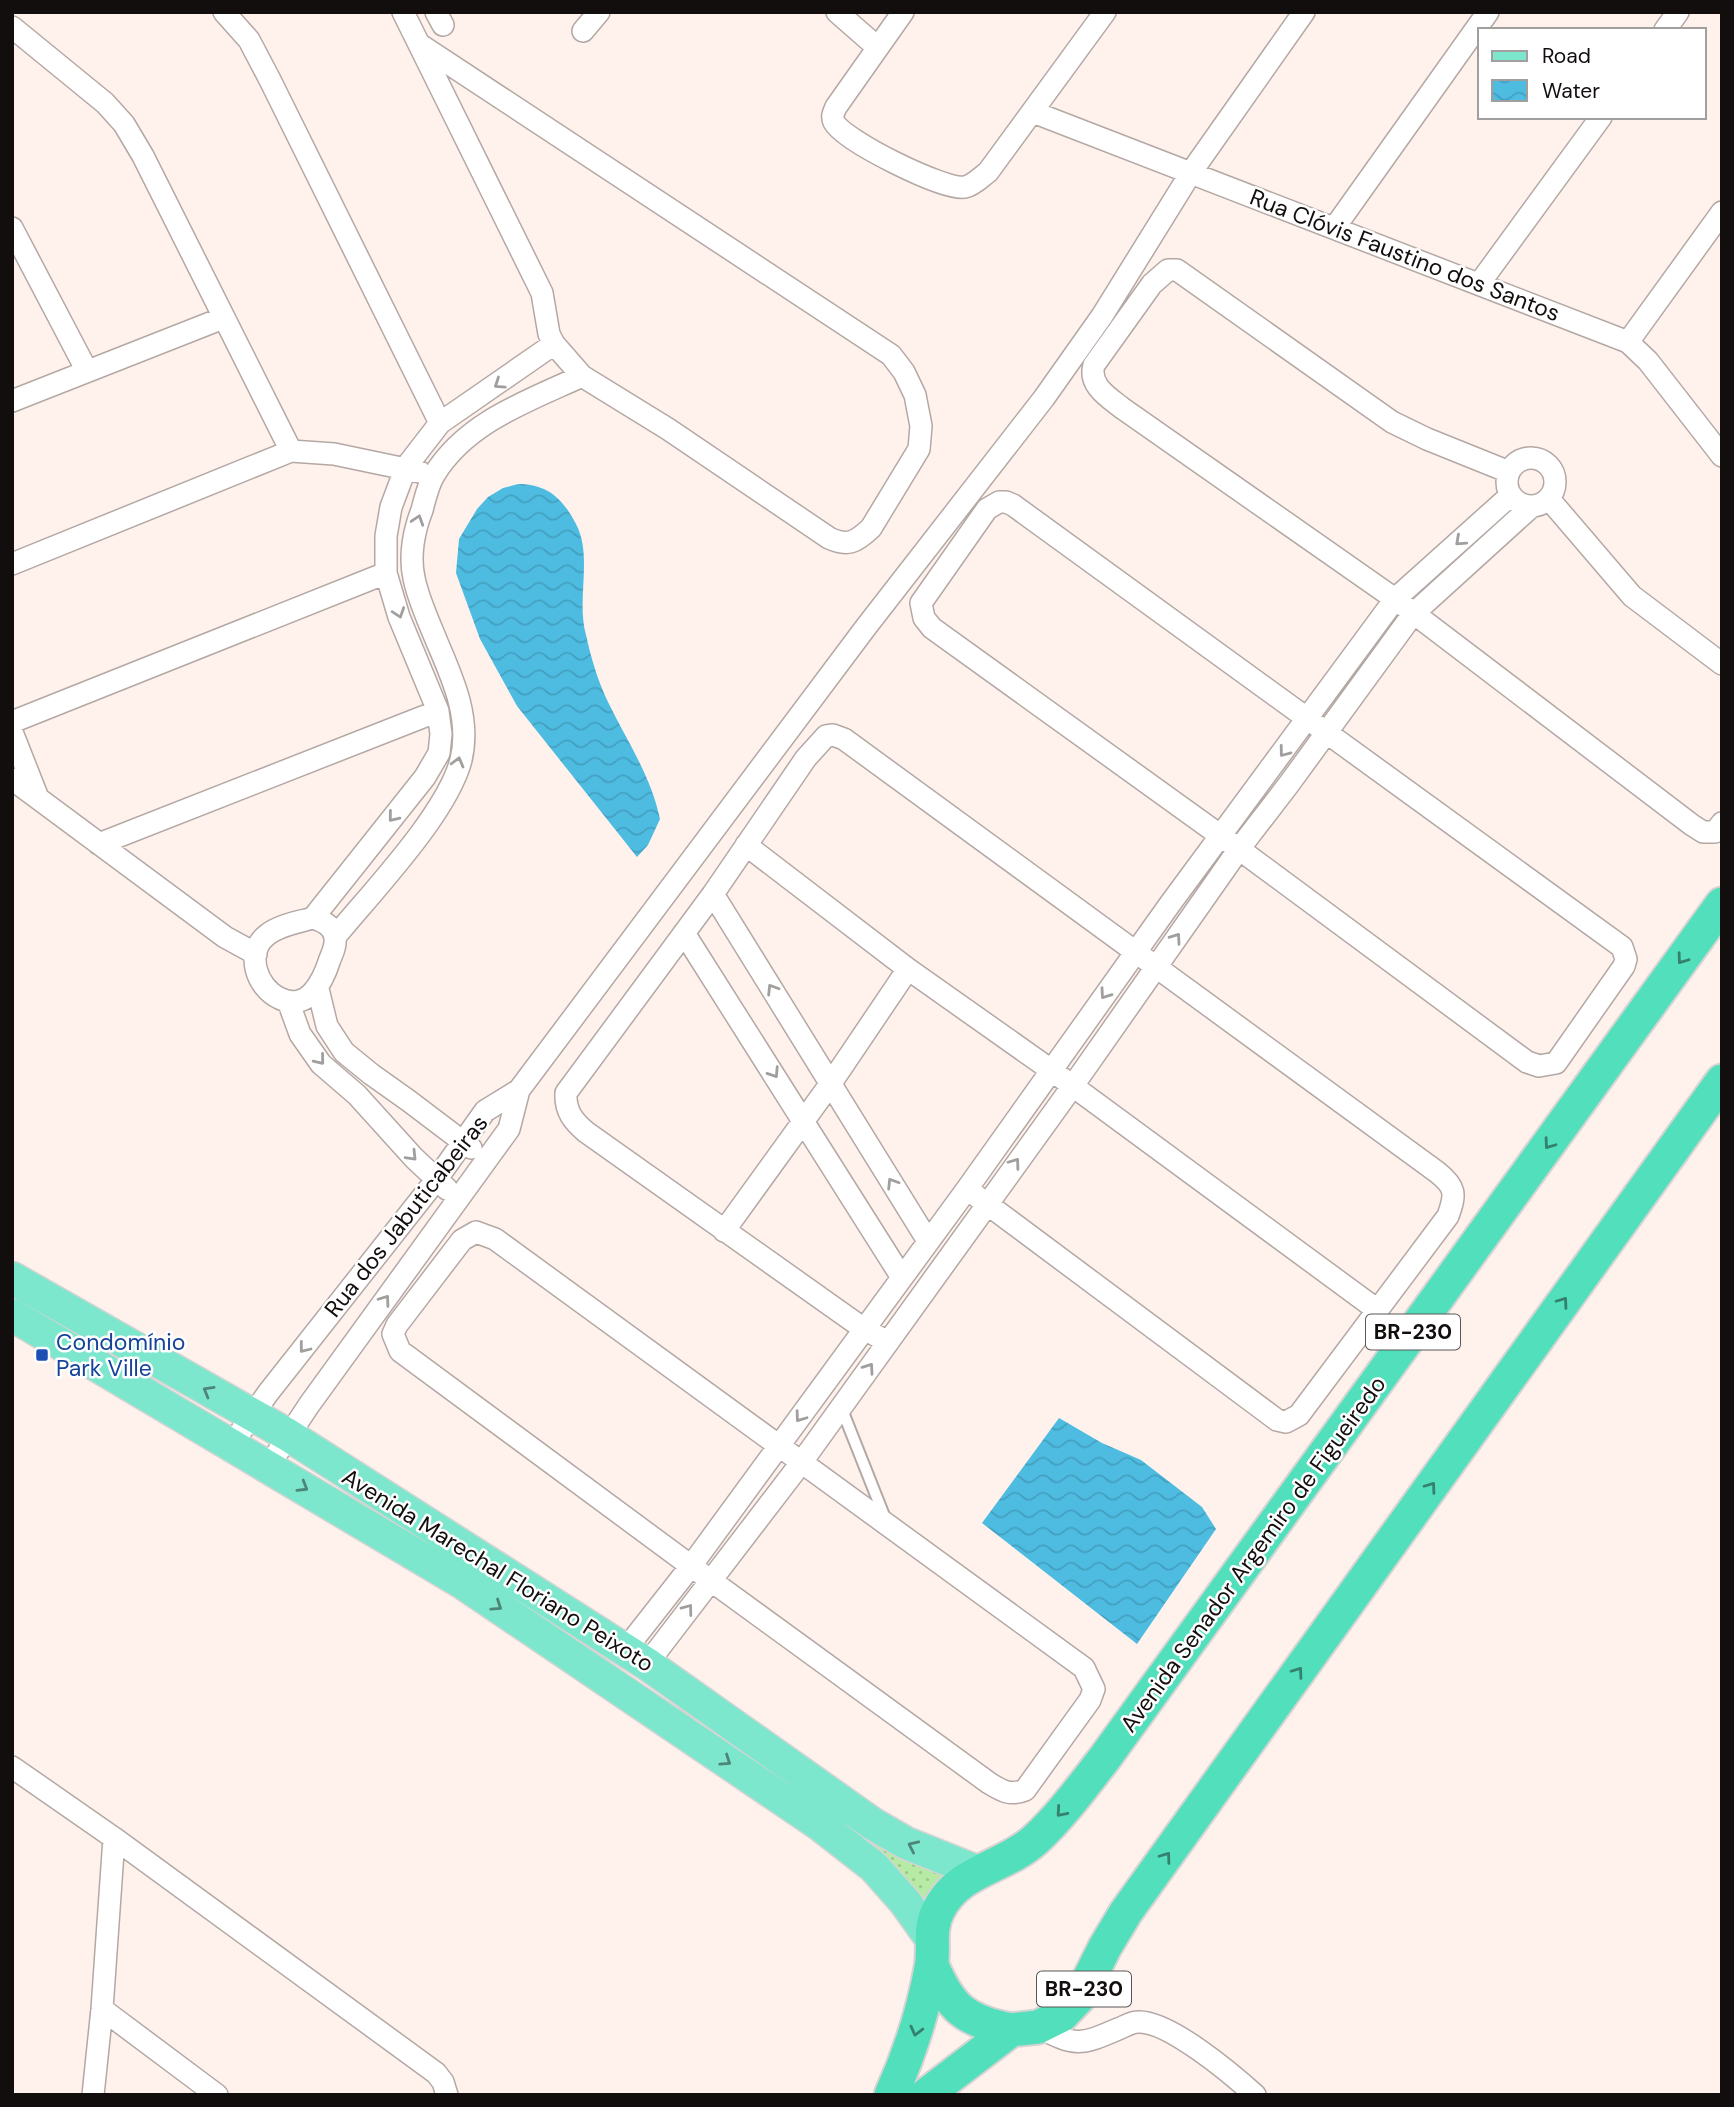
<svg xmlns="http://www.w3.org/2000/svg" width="1734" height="2107" font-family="'DM Sans',sans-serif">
<defs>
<pattern id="grass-dots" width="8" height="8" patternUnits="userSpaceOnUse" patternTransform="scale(1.75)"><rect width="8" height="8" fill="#b7eba5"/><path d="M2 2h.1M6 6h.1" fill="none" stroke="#9cc88d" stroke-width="1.8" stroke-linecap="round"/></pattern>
<pattern id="water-waves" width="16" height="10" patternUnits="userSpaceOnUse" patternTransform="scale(1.75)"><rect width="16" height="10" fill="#4ebce1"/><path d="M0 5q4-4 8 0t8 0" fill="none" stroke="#43a0c0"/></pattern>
</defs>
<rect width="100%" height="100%" fill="#fff2ed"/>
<!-- grass -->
<path fill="url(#grass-dots)" d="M705 1710 966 1873 928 1925 687 1729Z"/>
<!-- water -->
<path fill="url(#water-waves)" d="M518 484C548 484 563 499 576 524 593 556 576 600 586 635 591 658 598 681 608 702 627 741 651 776 660 819L648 845 637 857 517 706 480 639 456 573 459 539 477 509 488 497 503 488Z
M1059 1418 1102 1443 1141 1460 1202 1507 1216 1529 1137 1644 982 1523Z"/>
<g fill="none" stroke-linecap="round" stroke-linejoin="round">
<!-- service casing -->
<g stroke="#b4a8a4" stroke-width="14">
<path id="service" d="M841 1407 885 1518"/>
</g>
<!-- minor casing -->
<g stroke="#b4a8a4" stroke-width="24">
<path id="minor" d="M224 12 249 40 270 80 440 423
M403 12 542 293 549 334 554 344 582 376 668 429 829 538C848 547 856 542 871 528L919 449 921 426 915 395 904 372 891 355 419 44
M436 12 443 25
M837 12 877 47
M903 12 836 107C834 112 831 116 834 122 844 141 945 191 965 187 974 185 981 177 988 172L1105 12
M12 27 105 103 124 124 143 156 291 451
M1665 30 1678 12
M583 31 599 12
M1033 112 1628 342 1648 361 1722 456
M1335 227 1488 12
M12 228 87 371
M1479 284 1601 117
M1628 342 1722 212
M12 401 223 318
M1507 482a24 24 0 1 1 48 0a24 24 0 1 1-48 0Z
M1509 472 1427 439 1392 422 1177 270H1168L1152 284 1094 365C1088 385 1108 397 1122 408L1395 599 1692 825 1703 832H1715L1722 823
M1549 499 1632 596 1722 664
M999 502H1006L1013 505 1622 947 1626 959 1624 966 1556 1063 1539 1066 1527 1062 1239 849 932 628 924 618 921 603 987 509Z
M12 564 291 451 334 454 420 472
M12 722 386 573
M12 732 38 798
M12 779 225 937 256 954
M99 844 438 711
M746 845 908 969 1051 1070 1376 1309
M713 894 928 1241
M313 918 425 777 439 753 441 734 438 711 399 617 386 573V536L391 507 406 467 440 423 554 344
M313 918C323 921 334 926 335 938 336 945 333 952 330 959 323 981 308 1013 279 998 256 987 245 952 267 935 279 925 299 922 313 918Z
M684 933 901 1276
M335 937C372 892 447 814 461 760 471 719 453 679 437 642 429 622 418 599 414 578 409 556 414 530 422 510 425 499 428 485 434 475 466 422 528 401 582 376
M318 989 327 1026 344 1052 371 1074 409 1101 471 1148
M288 1001 300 1034 321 1064 357 1095 414 1158 447 1189
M724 1231 831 1083 908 969
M476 1232 495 1239 1084 1668 1094 1689 1090 1700 1025 1790C1010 1796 1002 1791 989 1783L691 1566 400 1351 393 1334 397 1325 462 1240Z
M888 1342 864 1329 586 1132C573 1121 565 1111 566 1093L713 894 806 758 826 736 833 735 844 739 1437 1172C1456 1187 1456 1194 1448 1216L1299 1415 1286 1422 1277 1420 967 1189
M232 1444 268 1393 436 1180 485 1111 519 1090
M268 1467 309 1405 509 1129 519 1090 866 627 1044 398 1102 316 1192 171 1304 12
M625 1650 691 1566 967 1189 1170 904 1395 599 1511 495
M647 1664 801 1463 1072 1087 1239 849 1289 784 1413 614 1532 506
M12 1767 114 1838 436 2073 443 2082 447 2095
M102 2009 217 2095
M1038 2027C1076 2046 1079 2046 1118 2029 1124 2027 1131 2022 1138 2022 1168 2020 1233 2075 1255 2095
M93 2095 102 2009 114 1838"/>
</g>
<!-- primary casing -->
<g stroke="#d4d4d3" stroke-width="35">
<path id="primary" d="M12 1278 288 1435 647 1664 873 1824 906 1843 976 1871
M12 1315 463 1583 819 1824 874 1867 905 1902 930 1937"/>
</g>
<!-- trunk casing -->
<g stroke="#d4d4d3" stroke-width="37">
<path id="trunk" d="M932 1965C950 2008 965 2021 1011 2030
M891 2095C910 2053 923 2013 931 1968 935 1948 928 1931 938 1911 957 1870 1004 1868 1035 1840 1061 1816 1082 1787 1104 1759L1722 904
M926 2095 1011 2030 1038 2027 1062 2015 1081 1995 1105 1947 1126 1912 1722 1081"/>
</g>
<!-- service -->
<use href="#service" stroke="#fff" stroke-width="10"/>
<!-- minor -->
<use href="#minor" stroke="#fff" stroke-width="21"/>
<!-- primary -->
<use href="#primary" stroke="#7de7cd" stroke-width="32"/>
<!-- trunk -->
<use href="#trunk" stroke="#52dfbc" stroke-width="33"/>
</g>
<!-- one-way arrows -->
<defs><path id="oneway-chevron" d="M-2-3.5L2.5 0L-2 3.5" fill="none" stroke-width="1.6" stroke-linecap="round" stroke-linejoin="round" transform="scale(1.75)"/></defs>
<g stroke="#a09f9e">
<use href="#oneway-chevron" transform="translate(499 384) rotate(146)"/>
<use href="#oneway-chevron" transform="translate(418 520) rotate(-72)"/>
<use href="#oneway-chevron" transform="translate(1460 541) rotate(138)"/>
<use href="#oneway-chevron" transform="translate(399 613) rotate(71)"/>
<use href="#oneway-chevron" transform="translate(1284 752) rotate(127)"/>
<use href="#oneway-chevron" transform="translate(458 762) rotate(-75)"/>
<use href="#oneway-chevron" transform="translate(393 817) rotate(129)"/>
<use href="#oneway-chevron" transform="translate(1176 938) rotate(-55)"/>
<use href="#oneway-chevron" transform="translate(772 989) rotate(-122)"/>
<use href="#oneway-chevron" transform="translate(1105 994) rotate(125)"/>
<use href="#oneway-chevron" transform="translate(320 1060) rotate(51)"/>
<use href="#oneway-chevron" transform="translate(774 1073) rotate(57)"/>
<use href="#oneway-chevron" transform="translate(412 1156) rotate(46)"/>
<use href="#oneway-chevron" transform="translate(1015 1163) rotate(-54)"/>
<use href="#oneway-chevron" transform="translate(892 1183) rotate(-122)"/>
<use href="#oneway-chevron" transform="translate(385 1300) rotate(-54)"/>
<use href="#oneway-chevron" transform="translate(304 1348) rotate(128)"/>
<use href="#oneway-chevron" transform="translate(869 1368) rotate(-55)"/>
<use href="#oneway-chevron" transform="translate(800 1417) rotate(126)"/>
<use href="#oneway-chevron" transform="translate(688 1609) rotate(-53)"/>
</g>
<g stroke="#35816d">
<use href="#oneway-chevron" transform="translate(1682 959) rotate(126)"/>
<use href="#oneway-chevron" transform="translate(1549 1144) rotate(126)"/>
<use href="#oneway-chevron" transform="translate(1563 1302) rotate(-54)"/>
<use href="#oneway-chevron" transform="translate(1431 1487) rotate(-54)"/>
<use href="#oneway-chevron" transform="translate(1298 1672) rotate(-54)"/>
<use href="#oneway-chevron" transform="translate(1061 1812) rotate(131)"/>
<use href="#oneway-chevron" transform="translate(1166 1857) rotate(-54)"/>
<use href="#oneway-chevron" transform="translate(916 2031) rotate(104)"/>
</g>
<g stroke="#4d8577">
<use href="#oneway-chevron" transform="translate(208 1391) rotate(-150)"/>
<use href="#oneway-chevron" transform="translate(303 1487) rotate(31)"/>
<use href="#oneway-chevron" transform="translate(497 1606) rotate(34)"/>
<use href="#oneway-chevron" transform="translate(726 1761) rotate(34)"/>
<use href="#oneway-chevron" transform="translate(913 1846) rotate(-155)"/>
</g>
<!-- markers -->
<rect fill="#1a4fb4" stroke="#fff" stroke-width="2.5" x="35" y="1348" width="14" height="14" rx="3.5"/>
<g text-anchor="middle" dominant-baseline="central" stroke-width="5" stroke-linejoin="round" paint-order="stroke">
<!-- shield labels -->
<g fill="#fff" stroke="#595656" stroke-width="2">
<rect x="1366" y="1314.5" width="94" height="35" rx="5"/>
<rect x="1037" y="1971.5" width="94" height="35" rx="5"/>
</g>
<g font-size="21" font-weight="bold" fill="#120e0d">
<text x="1413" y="1332">BR-230</text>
<text x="1084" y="1989">BR-230</text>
</g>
<!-- street labels -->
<g font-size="23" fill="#120e0d" stroke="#fff">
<text transform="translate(1405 255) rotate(21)">Rua Clóvis Faustino dos Santos</text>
<text transform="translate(406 1216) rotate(-52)">Rua dos Jabuticabeiras</text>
<text transform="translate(1253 1554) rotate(-54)">Avenida Senador Argemiro de Figueiredo</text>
<text transform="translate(498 1570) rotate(32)">Avenida Marechal Floriano Peixoto</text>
</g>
<!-- transit labels -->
<g font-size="23" fill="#164399" stroke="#fff" text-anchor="start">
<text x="56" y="1342">Condomínio<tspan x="56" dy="26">Park Ville</tspan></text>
</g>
</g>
<!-- border -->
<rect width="1734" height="2107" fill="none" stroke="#120e0d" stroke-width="28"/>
<!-- legend -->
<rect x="1478" y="28" width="228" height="91" fill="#ffffff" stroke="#a09f9e" stroke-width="2"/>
<rect x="1492" y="51" width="35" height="10" fill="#7de7cd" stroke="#a09f9e" stroke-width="2"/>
<text x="1542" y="63" font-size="21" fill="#120e0d">Road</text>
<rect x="1492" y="80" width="35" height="21" fill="url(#water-waves)" stroke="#a09f9e" stroke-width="2"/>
<text x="1542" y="98" font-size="21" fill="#120e0d">Water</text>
</svg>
